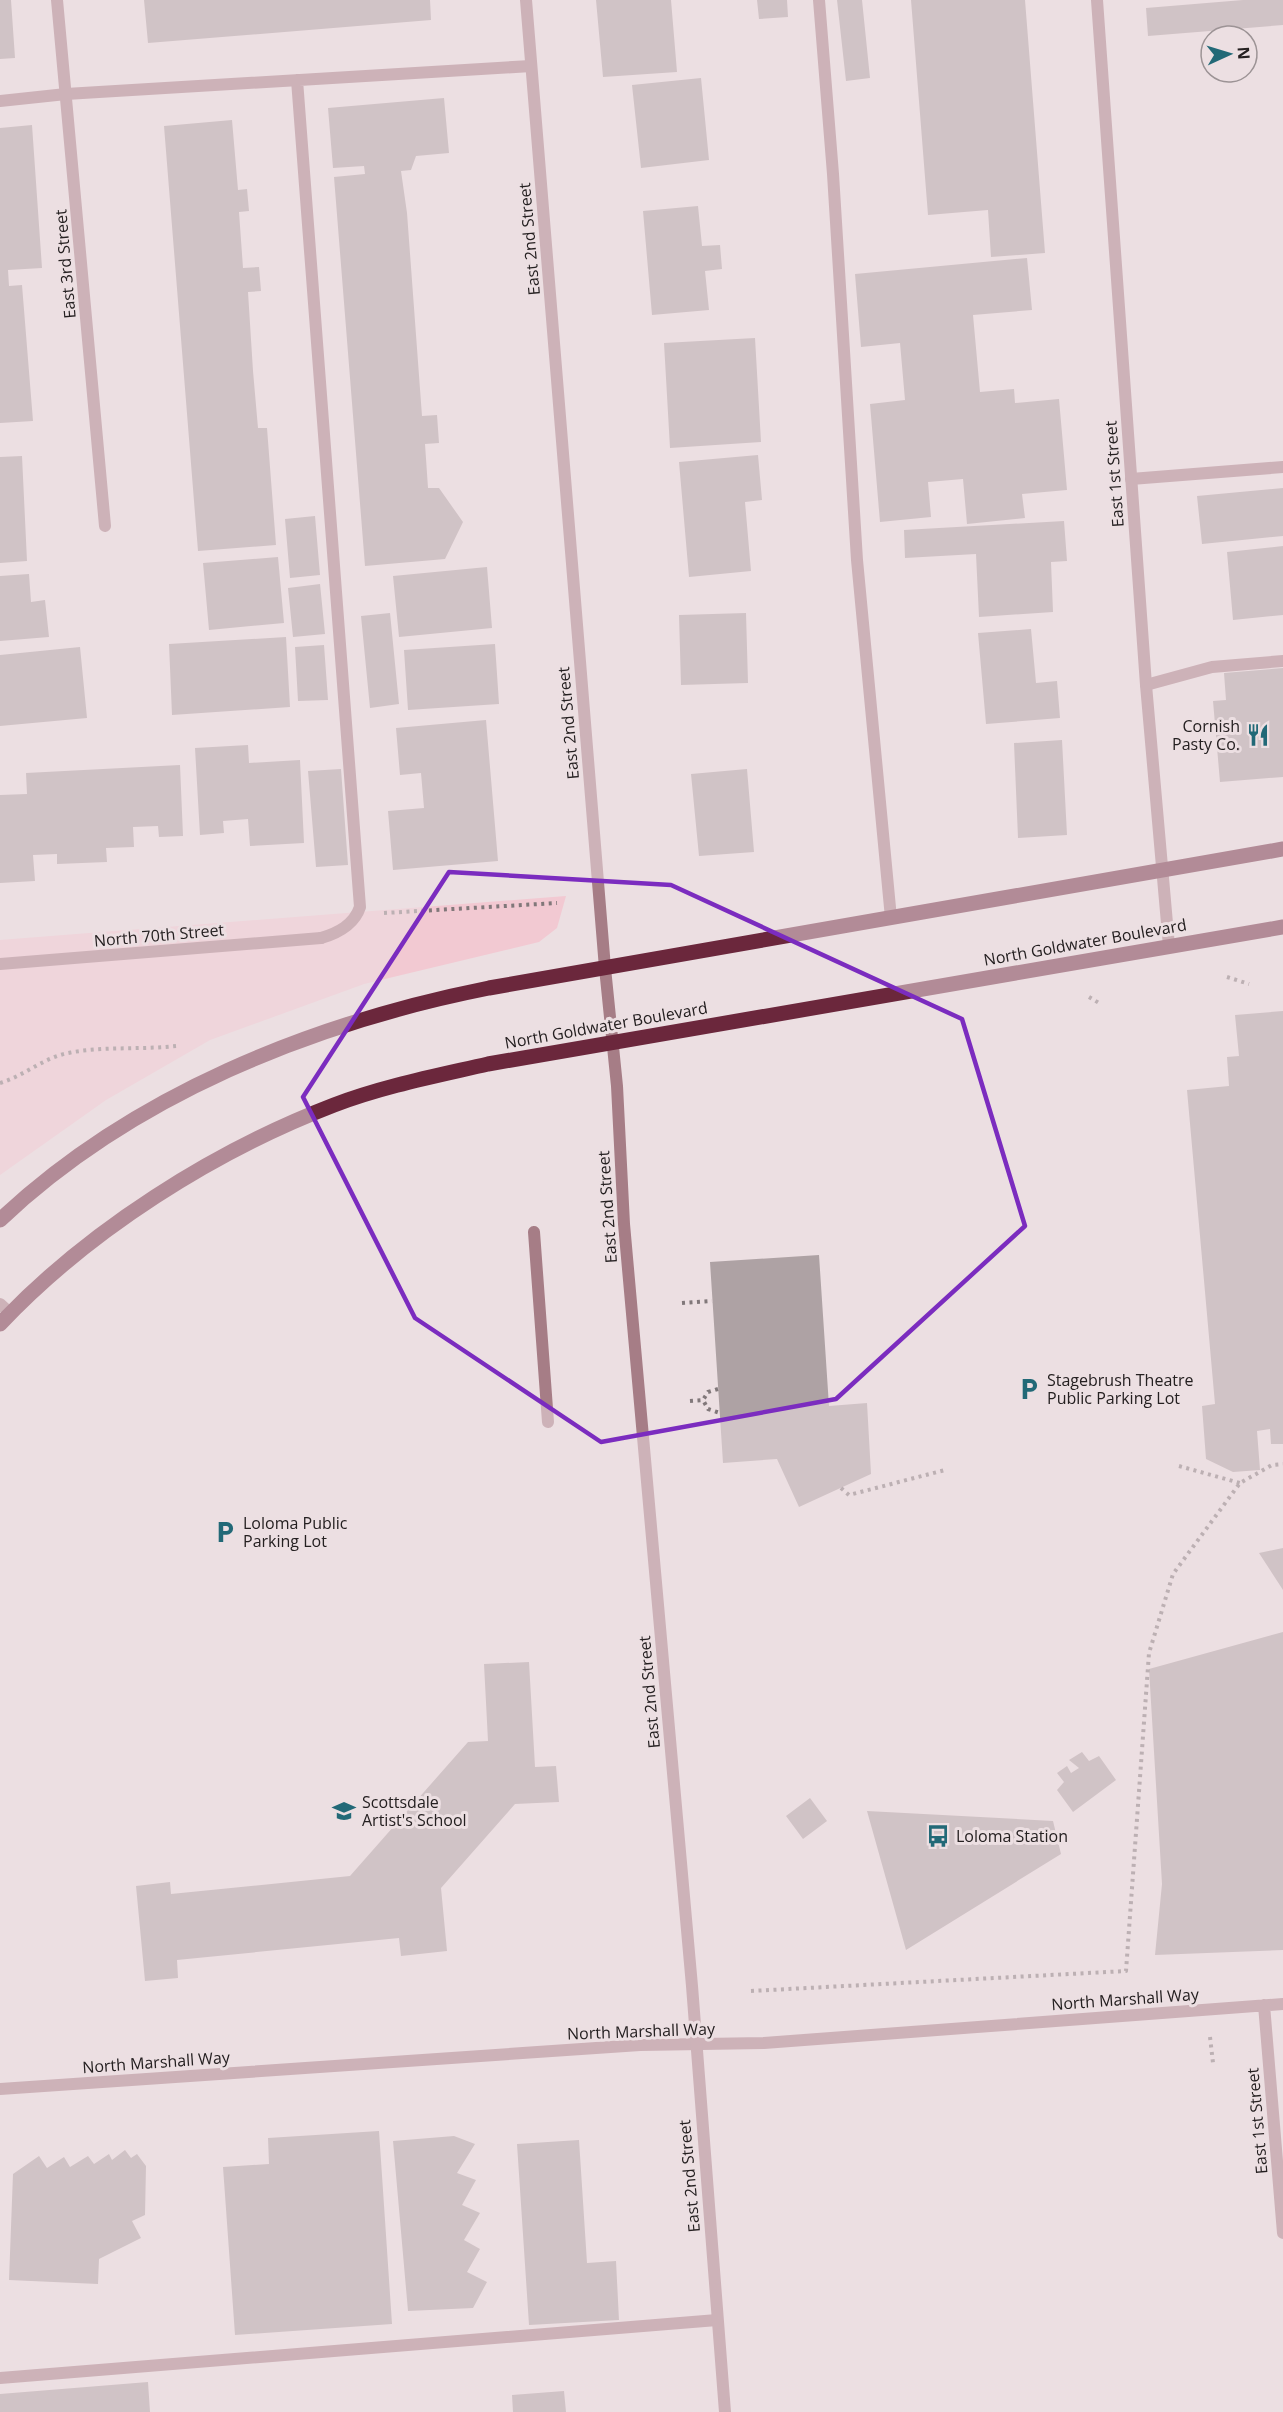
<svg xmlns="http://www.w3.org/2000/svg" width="1283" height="2412" font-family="'Open Sans',sans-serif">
<rect width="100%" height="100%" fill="#ecdfe2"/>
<!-- green -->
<path fill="#f2c9d2" d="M566 896 557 928 539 942 364 984 210 1040 106 1100 0 1175V940Z"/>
<!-- building -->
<path fill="#aea2a4" d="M0 0H11L15 58 0 59Z
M144 0H430L431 20 148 43Z
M596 0H671L677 72 603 77Z
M757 0H787L788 17 759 19Z
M837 0H862L870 78 846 81Z
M911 0H1025L1045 253 991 257 988 210 928 215Z
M1243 0H1283V25L1148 36 1146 8Z
M701 78 709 160 641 168 632 85Z
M444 98 449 153 416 156 411 170 401 171 407 213 422 416 437 415 439 443 425 444 428 488H439L463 522 445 559 365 566 334 177 365 174 364 166 333 168 328 108Z
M232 120 238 190 247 189 249 211 239 212 243 268 259 267 261 291 248 292 253 371 258 428H267L276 545 198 551 164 126Z
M32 125 42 268 8 270 9 286 22 285 33 421 0 423V128Z
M698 206 702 246 720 245 722 269 705 271 709 310 652 315 643 211Z
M1027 258 1032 310 973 315 980 392 1014 389 1015 403 1059 399 1067 490 1022 494 1025 518 967 524 963 479 928 482 931 517 880 522 870 404 905 400 900 343 861 347 855 274Z
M755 338 761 442 670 448 664 343Z
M758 455 762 500 745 502 751 571 689 577 679 462Z
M22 456 27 561 0 563V457Z
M1283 488V536L1202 544 1197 496Z
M315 516 320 575 290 578 285 519Z
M1064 521 1067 561 1051 562 1053 612 979 617 976 554 905 558 904 530Z
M1283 546V615L1233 620 1227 552Z
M278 557 284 623 209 630 203 563Z
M487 567 492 628 399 637 393 576Z
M29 574 31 602 45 600 49 637 0 641V576Z
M320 584 325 634 293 637 288 588Z
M390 613 399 704 370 708 361 616Z
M746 613 748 683 681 685 679 615Z
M1031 629 1036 683 1057 681 1060 718 986 724 978 633Z
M286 637 290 707 172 715 169 644Z
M495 644 499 704 408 710 404 650Z
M324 645 328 700 298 701 295 647Z
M80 647 87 718 0 726V655Z
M1283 668V777L1220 782 1213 701 1226 700 1224 673Z
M486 720 498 861 393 870 388 811 424 808 421 773 400 775 396 728Z
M1062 740 1067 835 1018 838 1014 743Z
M248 745 249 763 300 760 304 843 250 846 248 819 223 821 224 833 200 835 195 748Z
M180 765 183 836 159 837 158 826 133 827 134 847 106 848 107 862 57 864V854L33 855 35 881 0 883V795L27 794 26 773Z
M341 769 348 865 316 867 308 771Z
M747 769 754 852 699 856 691 774Z
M1283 1011V1444H1271L1270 1429 1257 1431 1260 1470 1233 1472 1206 1459 1202 1406 1215 1404 1187 1090 1229 1086 1227 1057 1239 1056 1235 1015Z
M819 1255 829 1406 867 1403 871 1474 799 1507 777 1459 723 1463 710 1262Z
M1283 1548V1590L1259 1553Z
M1283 1632V1950L1155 1955 1162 1884 1149 1669Z
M529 1662 535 1767 556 1766 559 1802 515 1804 441 1888 447 1951 401 1956 399 1938 177 1960 178 1978 145 1981 136 1886 170 1882 171 1894 350 1876 468 1742 488 1741 484 1664Z
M1082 1752 1089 1761 1099 1756 1116 1780 1073 1812 1057 1790 1064 1782 1057 1773 1067 1766 1071 1773 1079 1768 1069 1760Z
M810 1798 827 1821 803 1839 786 1816Z
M867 1811 1053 1821 1061 1854 906 1950Z
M379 2131 392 2324 235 2335 223 2167 269 2164 268 2138Z
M454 2136 475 2144 457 2173 476 2180 462 2205 480 2213 464 2240 480 2249 467 2272 487 2282 473 2308 408 2311 393 2141Z
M579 2140 587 2263 616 2261 619 2320 529 2325 517 2144Z
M125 2150 131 2158 137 2154 146 2166 145 2215 132 2221 141 2238 99 2259 98 2284 9 2280 13 2174 39 2156 47 2168 64 2157 70 2167 88 2156 94 2164 109 2154 112 2160Z
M148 2382 150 2412H0V2394Z
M564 2391 566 2412H513L512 2395Z"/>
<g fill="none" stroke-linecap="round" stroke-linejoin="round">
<!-- path -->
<path stroke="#81787a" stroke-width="4" stroke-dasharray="3 4.5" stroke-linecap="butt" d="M384 913 557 903
M1227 977 1249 984
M1089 997 1099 1003
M0 1083C24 1076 43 1058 68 1053 103 1046 140 1050 176 1046
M682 1303 712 1301
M718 1389 708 1392 703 1400 708 1409 720 1413
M690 1401 703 1400
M1179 1466 1240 1483
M841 1488 849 1495 945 1470
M751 1991 1126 1971 1149 1653 1173 1574 1240 1483 1272 1465 1283 1464
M1210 2037 1213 2063"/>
<!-- service -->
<path stroke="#a67d86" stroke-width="12" d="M819 0 833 174 857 560 891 918
M297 80 360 907C354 925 338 933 321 938
M0 101 66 94 531 66
M1131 479 1283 467
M1146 685 1212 667 1283 661
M534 1232 548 1422
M0 2378 717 2320"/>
<!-- minor -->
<path stroke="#a67d86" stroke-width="12" d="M57 0 105 526
M526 0 605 968
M1097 0 1146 685 1169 946
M0 964 321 938
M0 1304 10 1313
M1264 2005 1283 2233
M0 2089 640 2045 764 2043 1283 2004"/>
<!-- tertiary -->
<path stroke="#a67d86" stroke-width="12" d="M605 968 617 1086 624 1224 692 1986 725 2412"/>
<!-- primary -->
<path stroke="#6b273c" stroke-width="15" d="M0 1220C132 1095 313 1023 489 988L1283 849
M0 1324C89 1230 214 1151 334 1105 384 1086 436 1076 488 1064L1283 927"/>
</g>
<!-- marked area -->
<path d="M0 0H1283V2412H0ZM449 872 671 885 962 1019 1025 1226 836 1399 601 1442 415 1318 303 1097Z" fill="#ecdfe2" fill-opacity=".55" fill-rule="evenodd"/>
<path fill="none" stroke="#7b2cbf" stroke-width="4.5" stroke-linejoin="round" d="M449 872 671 885 962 1019 1025 1226 836 1399 601 1442 415 1318 303 1097Z"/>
<!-- icons -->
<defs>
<g id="restaurant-bare" transform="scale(1.8)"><path d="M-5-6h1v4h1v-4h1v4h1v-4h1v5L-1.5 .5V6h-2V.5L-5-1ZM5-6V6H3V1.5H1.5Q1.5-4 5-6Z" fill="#226977" stroke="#ecdfe2" stroke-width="2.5" paint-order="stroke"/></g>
<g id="parking-bare" transform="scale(1.8)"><path d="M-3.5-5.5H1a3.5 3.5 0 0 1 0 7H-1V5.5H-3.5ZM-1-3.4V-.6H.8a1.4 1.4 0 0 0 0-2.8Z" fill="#226977" stroke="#ecdfe2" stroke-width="2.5" paint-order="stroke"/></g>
<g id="school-bare" transform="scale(1.8)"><path d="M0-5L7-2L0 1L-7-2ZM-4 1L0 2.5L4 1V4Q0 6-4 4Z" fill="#226977" stroke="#ecdfe2" stroke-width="2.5" paint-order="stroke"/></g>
<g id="bus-bare" transform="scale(1.8)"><path d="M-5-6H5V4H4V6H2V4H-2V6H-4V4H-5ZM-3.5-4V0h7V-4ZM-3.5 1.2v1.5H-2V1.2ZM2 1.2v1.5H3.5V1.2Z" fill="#226977" stroke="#ecdfe2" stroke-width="2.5" paint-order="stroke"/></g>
</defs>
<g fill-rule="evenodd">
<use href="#restaurant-bare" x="1258" y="735"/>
<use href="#parking-bare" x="1029" y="1389"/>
<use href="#parking-bare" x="225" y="1532"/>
<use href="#school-bare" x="344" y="1811"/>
<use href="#bus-bare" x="938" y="1836"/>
</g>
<g text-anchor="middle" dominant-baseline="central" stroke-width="6" stroke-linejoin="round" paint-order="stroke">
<!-- street labels -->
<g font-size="16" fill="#252021" stroke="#ecdfe2">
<text transform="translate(529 239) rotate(-95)">East 2nd Street</text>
<text transform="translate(65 264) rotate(-95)">East 3rd Street</text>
<text transform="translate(1114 474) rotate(-94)">East 1st Street</text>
<text transform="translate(568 723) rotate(-95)">East 2nd Street</text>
<text transform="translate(159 935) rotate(-5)">North 70th Street</text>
<text transform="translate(1085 942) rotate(-10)">North Goldwater Boulevard</text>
<text transform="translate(606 1025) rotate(-10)">North Goldwater Boulevard</text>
<text transform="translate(607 1207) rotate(-94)">East 2nd Street</text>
<text transform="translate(649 1692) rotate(-95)">East 2nd Street</text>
<text transform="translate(1125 1999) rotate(-4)">North Marshall Way</text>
<text transform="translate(641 2031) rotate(-2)">North Marshall Way</text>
<text transform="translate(156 2062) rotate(-4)">North Marshall Way</text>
<text transform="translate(1257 2121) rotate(-95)">East 1st Street</text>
<text transform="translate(689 2176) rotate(-95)">East 2nd Street</text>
</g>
<!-- poi labels -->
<g font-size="16" fill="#252021" stroke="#ecdfe2" text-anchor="start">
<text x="1240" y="726" text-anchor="end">Cornish<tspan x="1240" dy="18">Pasty Co.</tspan></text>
<text x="1047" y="1380">Stagebrush Theatre<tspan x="1047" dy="18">Public Parking Lot</tspan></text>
<text x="243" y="1523">Loloma Public<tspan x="243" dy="18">Parking Lot</tspan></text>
<text x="362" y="1802">Scottsdale<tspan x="362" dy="18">Artist's School</tspan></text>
<text x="956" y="1836">Loloma Station</text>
</g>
</g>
<!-- north arrow -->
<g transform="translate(1229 54) rotate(86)"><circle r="28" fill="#ecdfe2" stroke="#9c9395" stroke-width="1.5"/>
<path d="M0-4.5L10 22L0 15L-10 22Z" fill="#226977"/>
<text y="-9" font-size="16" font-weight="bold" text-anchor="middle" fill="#252021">N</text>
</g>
</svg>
